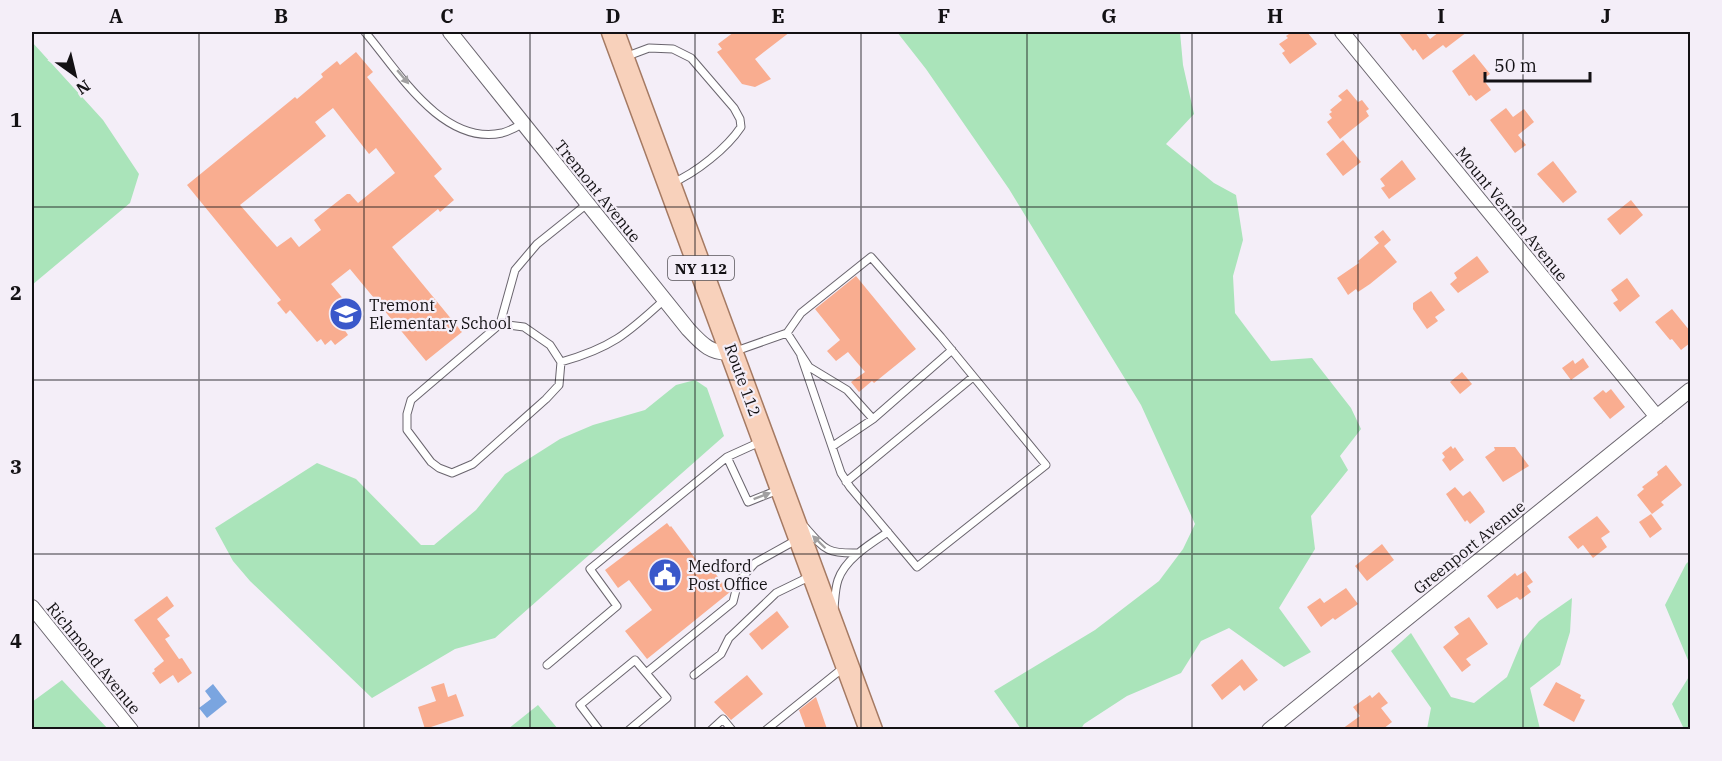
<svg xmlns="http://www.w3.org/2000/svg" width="1722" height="761" font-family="'IBM Plex Serif',serif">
<rect width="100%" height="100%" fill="#f4eef8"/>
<!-- green -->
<path fill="#aae4ba" d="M897 32H1180L1183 65 1194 114 1166 144 1214 183 1236 195 1243 240 1233 276 1235 313 1271 361 1312 358 1351 408 1361 429 1340 456 1348 470 1311 516 1315 549 1279 608 1311 652 1284 667 1229 628 1201 641 1181 673 1127 696 1084 724 1081 729H1021L994 691 1095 630 1159 581 1183 549 1195 524 1141 405 1081 307 1009 189 926 69Z
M32 42 103 120 139 174 130 203 32 285Z
M695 380 707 388 724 436 495 638 455 649 372 698 250 581 233 561 215 528 317 463 356 479 421 545H434L476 510 505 474 560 439 593 425 645 410 676 385Z
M1690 560V665L1665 605 1686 564Z
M1572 598 1570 632 1560 665 1530 688 1540 729H1427L1431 708 1391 651 1411 633 1451 697 1474 703 1507 677 1522 641 1539 621Z
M1690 675V729H1684L1672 704Z
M62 680 108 729H32V702Z
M538 705 558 729H508Z"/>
<!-- water -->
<path fill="#7aa5e0" d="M213 684 227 702 207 718 199 708 211 699 205 691Z"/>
<!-- building -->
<path fill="#f9ad90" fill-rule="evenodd" d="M734 32H790L755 59 771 79 755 87 742 84 717 52 722 49 718 44Z
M1292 32H1307L1317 44 1290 64 1282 53 1285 51 1279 44 1288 38 1286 36Z
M1398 32H1425L1430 39 1439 32H1467L1446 48 1443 45 1423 60 1415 49 1413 51Z
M356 52 373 72 367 77 442 169 434 176 454 200 440 212 438 209 392 247 462 332 426 361 350 269 331 284 354 312 349 316 354 322 344 329 348 335 335 345 331 340 325 345 321 339 317 342 290 310 286 314 277 303 281 300 187 185 295 97 297 99 323 77 321 74 337 61 340 65ZM333 108 369 154 376 148 395 173 358 203 350 194H347L314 220 321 230 299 247 291 237 277 247 240 205 326 136 315 122Z
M1474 54 1490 74 1483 79 1491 90 1476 101 1471 95 1469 96 1452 71Z
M1347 89 1358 102 1362 100 1369 109 1366 111 1369 116 1340 139 1327 122 1332 118 1329 114 1332 112 1330 110 1342 100 1338 96Z
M1506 108 1513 117 1524 109 1534 122 1518 135 1526 145 1515 153 1490 120Z
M1343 140 1361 162 1343 176 1326 154Z
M1402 160 1416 179 1389 199 1381 188 1385 186 1380 179Z
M1553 161 1577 192 1563 203 1537 174Z
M1631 200 1643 215 1620 235 1607 219Z
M1383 230 1391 240 1384 246 1397 262 1370 284 1358 292 1356 289 1348 295 1337 278 1359 263 1358 261 1379 243 1374 237Z
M1477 256 1489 272 1458 293 1450 284 1457 278 1454 273Z
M856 276 916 349 874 383 872 381 859 392 851 382 865 372 848 352 836 361 827 351 840 340 815 309Z
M1627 278 1640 296 1620 312 1613 303 1618 300 1611 290Z
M1431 291 1445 310 1435 317 1438 321 1427 329 1413 309V303Z
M1672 309 1690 331V343L1681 350 1672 339 1670 340 1655 322Z
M1583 358 1589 367 1571 380 1562 368 1573 360 1575 364Z
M1462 372 1472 384 1460 394 1450 382Z
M1611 389 1625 407 1610 419 1593 398 1603 390 1606 393Z
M1451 446 1453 449 1455 447 1464 460 1450 471 1442 460 1445 457 1442 453Z
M1494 447H1515L1529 466 1503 482 1485 457 1495 450Z
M1666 465 1682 485 1661 502 1664 505 1652 514 1637 495 1644 489 1642 487 1658 475 1657 472Z
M1455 487 1463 496 1470 491 1483 508 1485 512 1470 524 1467 520 1465 522 1446 494Z
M1651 514 1662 529 1650 538 1639 522Z
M1597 516 1610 532 1601 538 1607 547 1593 558 1583 545 1578 549 1568 537Z
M667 523 670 527 671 526 701 566 706 562 730 592 647 659 625 631 652 610 629 580 618 588 605 570Z
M1382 544 1394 560 1367 581 1355 566Z
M1525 571 1533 582 1527 586 1531 592 1520 600 1517 597 1497 609 1487 596 1515 573 1517 576Z
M1346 588 1358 604 1335 620 1333 618 1321 627 1307 607 1320 598 1324 603Z
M167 596 174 606 157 619 170 636 165 639 179 659 182 658 192 673 178 683 173 675 160 684 152 673 155 671 154 669 164 661 134 620Z
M777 611 789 627 762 650 749 634Z
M1469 617 1488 644 1466 659 1471 665 1462 672 1443 647 1459 634 1454 627Z
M1242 659 1258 680 1244 691 1240 685 1222 700 1211 685Z
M747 675 763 694 731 720 714 702Z
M1556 682 1581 695 1580 698 1585 700 1574 722 1543 705Z
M444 683 448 697 456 694 464 716 425 729 418 707 436 701 431 687Z
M1379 692 1388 703 1381 708 1392 722 1383 729H1342L1360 716 1353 707 1370 695 1372 698Z
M816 697 827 729H806L799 710Z"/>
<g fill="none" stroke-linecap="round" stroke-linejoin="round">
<!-- service casing -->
<g stroke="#6a656e" stroke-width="9">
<path id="service" d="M365 32C398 71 442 146 502 133 509 131 517 127 523 123
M625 57 649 48 673 49 691 58 734 108 740 119 741 127C727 148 696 173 672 183
M500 324 524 327 550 345 561 362 559 385 546 399 473 464 452 473 439 468 431 462 407 430V414L411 400 500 324 515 270 537 244 587 204
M787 333 809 367 847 390 873 419
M736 351 787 333 801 313 871 257 941 337 1046 465 917 567 850 487 841 473 801 356
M561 362C611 348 627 334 664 300
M833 446 873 419 952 350
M727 457 748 502 778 490
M846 482 973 377
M805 527C825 550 827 554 859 553
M834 608C835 599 835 589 838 580 845 559 870 544 888 532
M547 665 617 606 590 569 727 457 760 442
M694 675 721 654 729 638 776 593 811 576
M599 730 580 705 635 660 646 673
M629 730 667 698 646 673 733 602 738 582 755 563 798 539
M711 730 723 719 732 730
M766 730 843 668"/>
</g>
<!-- minor casing -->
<g stroke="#6a656e" stroke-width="16">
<path id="minor" d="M450 32 688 329C701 343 711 355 732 352
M1342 32 1657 417
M32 607 131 730
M1269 730 1690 390"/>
</g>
<!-- primary casing -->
<g stroke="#a57a63" stroke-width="25">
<path id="primary" d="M613 32 871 730"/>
</g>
<!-- service -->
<use href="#service" stroke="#fff" stroke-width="7"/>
<!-- minor -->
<use href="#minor" stroke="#fff" stroke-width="14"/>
<!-- primary -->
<use href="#primary" stroke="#f8d1bb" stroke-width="22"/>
</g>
<!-- one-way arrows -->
<defs><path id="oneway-solid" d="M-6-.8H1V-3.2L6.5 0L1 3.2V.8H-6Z" transform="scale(1.5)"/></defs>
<g fill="#a1a0a1">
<use href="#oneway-solid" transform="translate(403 77) rotate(50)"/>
<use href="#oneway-solid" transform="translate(762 496) rotate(-21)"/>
<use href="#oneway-solid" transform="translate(819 542) rotate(-136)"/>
</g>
<!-- grid -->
<path fill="none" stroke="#131114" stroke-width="1.5" stroke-opacity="0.55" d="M199 32V730M364 32V730M530 32V730M695 32V730M861 32V730M1027 32V730M1192 32V730M1358 32V730M1523 32V730M32 207H1690M32 380H1690M32 554H1690"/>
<!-- icons -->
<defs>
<g id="school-disc" transform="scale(1.725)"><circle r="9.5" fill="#3a58ca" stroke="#f4eef8"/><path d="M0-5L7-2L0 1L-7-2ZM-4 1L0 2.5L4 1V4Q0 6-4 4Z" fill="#fff"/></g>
<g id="civic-disc" transform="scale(1.725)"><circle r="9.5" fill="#3a58ca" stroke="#f4eef8"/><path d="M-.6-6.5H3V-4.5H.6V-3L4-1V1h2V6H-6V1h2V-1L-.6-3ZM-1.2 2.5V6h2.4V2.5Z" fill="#fff"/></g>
</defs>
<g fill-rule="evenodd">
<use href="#school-disc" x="346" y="314"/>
<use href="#civic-disc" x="665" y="575"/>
</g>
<g text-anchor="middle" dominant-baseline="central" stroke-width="4.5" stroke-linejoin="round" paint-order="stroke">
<!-- shield labels -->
<rect fill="#f4eef8" stroke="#565358" stroke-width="1.5" x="668" y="256" width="66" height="24" rx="4.5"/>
<g font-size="15" font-weight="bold" fill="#131114">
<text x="701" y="268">NY 112</text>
</g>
<!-- street labels -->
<g font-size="16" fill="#131114" stroke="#f4eef8">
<text transform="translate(598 191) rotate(51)">Tremont Avenue</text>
<text transform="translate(1512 214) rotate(51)">Mount Vernon Avenue</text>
<text transform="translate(743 380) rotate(70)">Route 112</text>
<text transform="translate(1469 547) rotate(-39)">Greenport Avenue</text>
<text transform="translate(94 658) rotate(51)">Richmond Avenue</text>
</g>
<!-- poi labels -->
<g font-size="16" fill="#131114" stroke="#f4eef8" text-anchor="start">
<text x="369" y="305">Tremont<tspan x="369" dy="18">Elementary School</tspan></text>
<text x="688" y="566">Medford<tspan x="688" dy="18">Post Office</tspan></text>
</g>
</g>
<!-- border -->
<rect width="1722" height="761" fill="none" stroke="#f4eef8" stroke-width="66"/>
<!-- north arrow -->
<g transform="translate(75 75) rotate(146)" stroke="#f4eef8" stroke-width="4.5" paint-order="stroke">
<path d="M0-4.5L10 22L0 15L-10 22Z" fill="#131114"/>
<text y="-9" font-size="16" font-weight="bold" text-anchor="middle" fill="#131114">N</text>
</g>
<!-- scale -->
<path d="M1485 72v9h105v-9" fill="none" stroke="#131114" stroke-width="3"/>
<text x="1494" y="72" font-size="18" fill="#131114" stroke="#f4eef8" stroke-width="4.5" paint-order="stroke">50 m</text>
<rect x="33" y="33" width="1656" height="695" fill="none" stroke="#131114" stroke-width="2"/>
<g font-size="20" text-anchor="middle" font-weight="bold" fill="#131114">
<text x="116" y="23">A</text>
<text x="281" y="23">B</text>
<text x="447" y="23">C</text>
<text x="613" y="23">D</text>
<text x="778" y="23">E</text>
<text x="944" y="23">F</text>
<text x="1109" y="23">G</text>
<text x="1275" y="23">H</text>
<text x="1441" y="23">I</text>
<text x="1606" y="23">J</text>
<text x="16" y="127">1</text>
<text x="16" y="300">2</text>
<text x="16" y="474">3</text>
<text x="16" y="648">4</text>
</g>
</svg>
